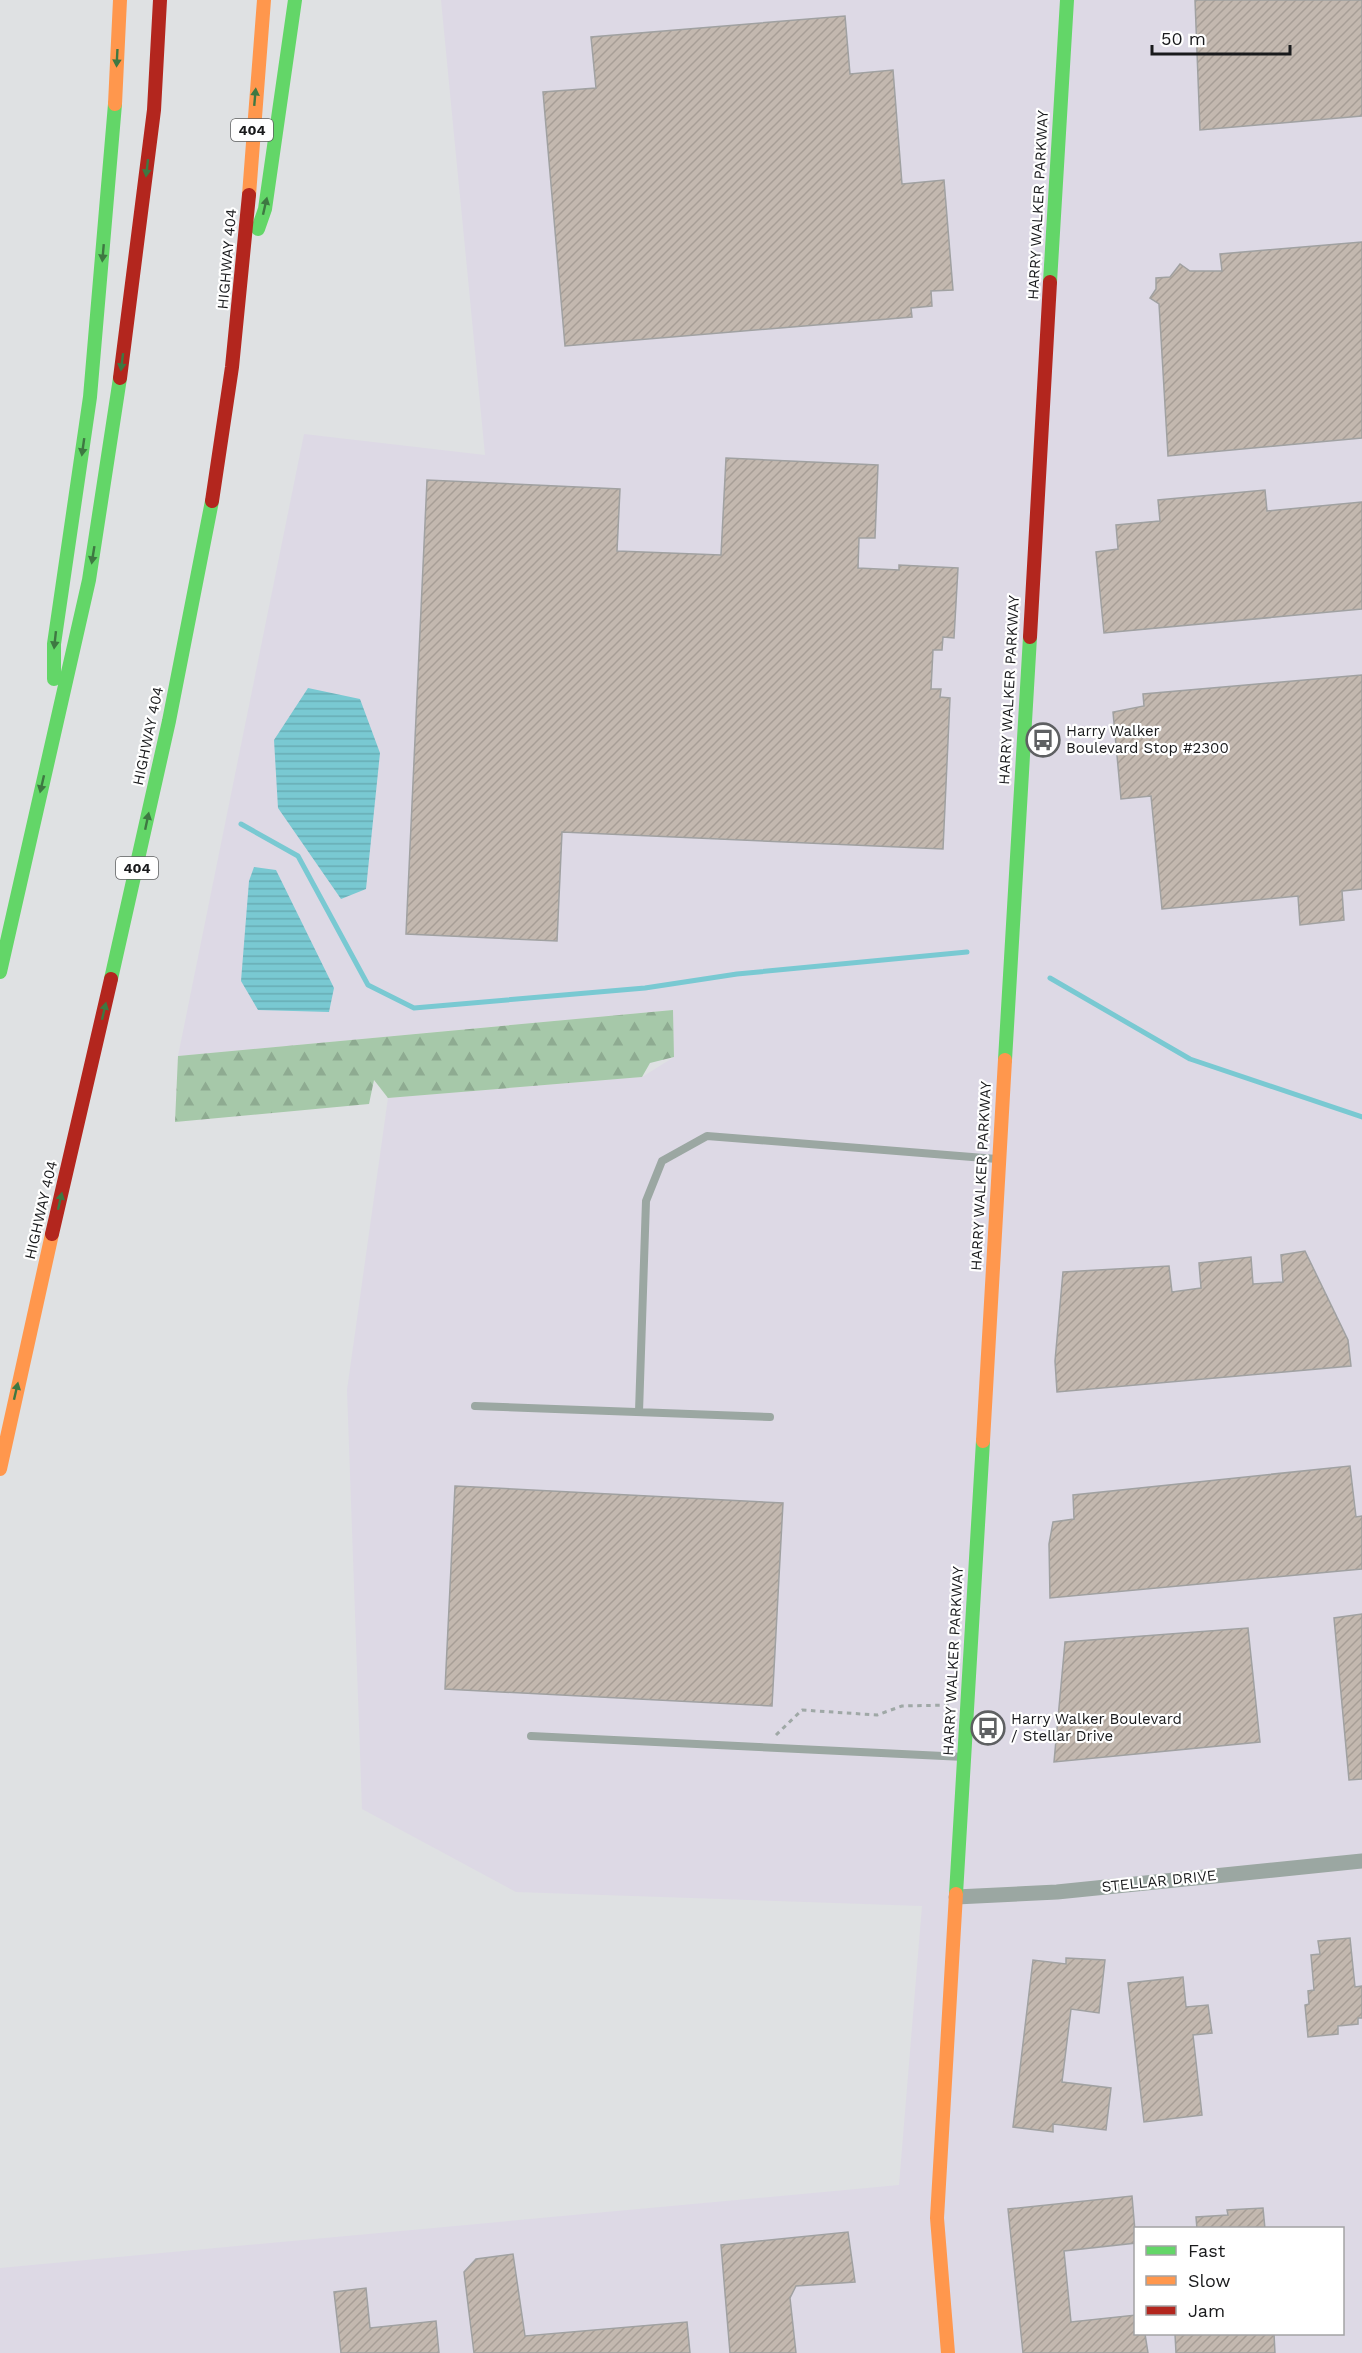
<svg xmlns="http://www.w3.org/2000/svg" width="1362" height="2353" font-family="'Work Sans',sans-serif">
<defs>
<pattern id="forest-firs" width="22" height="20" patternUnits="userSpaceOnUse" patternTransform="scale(1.5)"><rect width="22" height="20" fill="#a6c8a9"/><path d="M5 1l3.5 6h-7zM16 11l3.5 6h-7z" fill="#8eab91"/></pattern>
<pattern id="water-rules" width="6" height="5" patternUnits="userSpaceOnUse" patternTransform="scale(1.5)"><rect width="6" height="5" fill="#79c9d2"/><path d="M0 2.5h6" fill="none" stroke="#68acb4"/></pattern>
<pattern id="building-hatch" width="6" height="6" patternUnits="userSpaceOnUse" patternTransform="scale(1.5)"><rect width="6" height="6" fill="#c3b8af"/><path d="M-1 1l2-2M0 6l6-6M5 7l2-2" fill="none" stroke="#a79e96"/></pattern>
</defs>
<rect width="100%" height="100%" fill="#dfe1e3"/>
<!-- industrial -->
<path fill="#ddd9e5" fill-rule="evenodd" d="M441 0H1362V2353H0V2268L899 2185 922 1906 516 1892 362 1809 347 1390 388 1098 642 1077 674 1057 672 1010 178 1056 304 434 485 455ZM1136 2228H1342V2334H1136Z"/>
<!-- forest -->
<path fill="url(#forest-firs)" d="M673 1010 674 1057 650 1063 642 1077 388 1098 374 1080 369 1104 175 1122 178 1056Z"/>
<!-- water -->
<path fill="url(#water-rules)" d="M308 688 360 699 380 753 366 889 341 899 278 808 274 740Z
M254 867 276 870 334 988 329 1012 258 1010 241 981 249 881Z"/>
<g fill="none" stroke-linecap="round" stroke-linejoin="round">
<!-- stream -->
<path stroke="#79c9d2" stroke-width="5" d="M241 824 298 856 368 985 414 1008 645 988 737 974 967 952
M1050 978 1190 1059 1362 1117"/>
</g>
<!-- building -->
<path fill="url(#building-hatch)" stroke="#a0a1a1" stroke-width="1.5" d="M1195 0H1362V116L1200 130Z
M845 16 850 74 893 70 902 184 944 180 953 290 931 291 932 306 911 308 912 317 565 346 543 92 596 88 591 37Z
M1362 242V438L1168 456 1159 304 1150 298 1156 289V278L1170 277 1180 264 1190 271H1222L1220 254Z
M726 458 878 465 875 538H859L858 568 899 570V565L958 568 954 638 943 637 942 650H933L931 689H941L940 697 950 698 943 849 562 832 557 941 406 934 427 480 620 489 617 551 721 555Z
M1265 490 1267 511 1362 502V609L1104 633 1096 552 1118 549 1116 525 1160 521 1158 500Z
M1362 675V889L1342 891 1344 920 1300 925 1298 896 1162 909 1151 796 1121 799 1113 712 1144 706 1143 694Z
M1305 1251 1348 1340 1351 1366 1057 1392 1055 1361 1063 1272 1169 1266 1172 1292 1201 1288 1199 1263 1251 1257 1253 1284 1283 1282 1281 1255Z
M1350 1466 1356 1517 1362 1516V1569L1050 1598 1049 1544 1053 1522 1074 1519 1073 1495Z
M455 1486 783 1503 772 1706 445 1689Z
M1362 1614V1779L1349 1780 1334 1618Z
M1248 1628 1260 1742 1054 1762 1065 1642Z
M1350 1938 1355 1987 1362 1986V2018H1358V2024L1338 2026V2034L1308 2037 1305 2005 1309 2004 1308 1991 1314 1990 1311 1955 1320 1954 1318 1941Z
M1066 1958 1105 1960 1099 2013 1071 2009 1062 2082 1111 2088 1106 2130 1053 2124V2132L1013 2127 1033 1960 1066 1964Z
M1183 1977 1186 2007 1208 2005 1212 2033 1193 2035 1202 2115 1144 2122 1128 1983Z
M1132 2196 1136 2243 1064 2251 1071 2322 1136 2315V2334H1145L1148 2353H1023L1008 2209Z
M1263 2208 1265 2229H1197L1196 2217 1228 2215 1227 2210Z
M848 2232 855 2282 796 2286 790 2298 796 2353H730L721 2245Z
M513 2254 525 2336 687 2322 690 2353H474L464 2272 476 2259Z
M366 2288 370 2328 436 2321 439 2353H341L334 2292Z
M1175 2334H1274L1275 2353H1176Z"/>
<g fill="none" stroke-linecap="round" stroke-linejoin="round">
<!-- path -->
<path stroke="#9fa8a6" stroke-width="3" stroke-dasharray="4.5 4.5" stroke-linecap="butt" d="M776 1735 802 1710 877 1715 902 1706 949 1705"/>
<!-- lane -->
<path stroke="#9ba7a2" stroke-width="8" d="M475 1406 770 1417
M639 1412 646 1201 662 1161 707 1136 997 1159
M531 1736 964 1757"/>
<!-- street -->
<path stroke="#9ba7a2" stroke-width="15" d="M956 1897 1057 1892 1362 1861"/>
<!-- fast -->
<path stroke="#63d668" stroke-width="14" d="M258 229 265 209 295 0
M1050 282 1067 0
M54 679V644L90 397 115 104
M0 972 89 580 120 378
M111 979 169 721 212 501
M1005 1060 1030 637
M956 1894 983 1441"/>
<!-- slow -->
<path stroke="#ff974d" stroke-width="14" d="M115 104 120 0
M249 195 264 0
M983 1441 1005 1060
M0 1469 52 1234
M948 2353 937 2218 956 1894"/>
<!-- jam -->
<path stroke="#b3261e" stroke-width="14" d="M120 378 154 110 160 0
M212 501 232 367 249 195
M1030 637 1050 282
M52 1234 111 979"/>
</g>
<!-- one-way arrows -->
<defs><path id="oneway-solid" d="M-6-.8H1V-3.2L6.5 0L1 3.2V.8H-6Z" transform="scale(1.5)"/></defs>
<g fill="#3e7842">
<use href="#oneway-solid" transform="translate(117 58) rotate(93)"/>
<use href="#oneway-solid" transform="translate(255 97) rotate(-85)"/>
<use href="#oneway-solid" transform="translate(147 168) rotate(97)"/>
<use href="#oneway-solid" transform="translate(265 206) rotate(-77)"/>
<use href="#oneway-solid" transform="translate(103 253) rotate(95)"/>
<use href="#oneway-solid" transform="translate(122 362) rotate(97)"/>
<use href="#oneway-solid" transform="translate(83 447) rotate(98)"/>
<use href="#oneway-solid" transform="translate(93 555) rotate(99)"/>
<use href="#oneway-solid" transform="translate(55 640) rotate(96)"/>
<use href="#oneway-solid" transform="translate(42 784) rotate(103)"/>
<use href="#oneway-solid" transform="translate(147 821) rotate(-78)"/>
<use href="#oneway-solid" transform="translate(104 1011) rotate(-77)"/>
<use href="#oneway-solid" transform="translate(60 1201) rotate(-77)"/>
<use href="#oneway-solid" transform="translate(16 1391) rotate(-77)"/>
</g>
<!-- icons -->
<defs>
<g id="bus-ring" transform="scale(1.725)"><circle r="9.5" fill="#fff" stroke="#5e6062" stroke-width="1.5"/><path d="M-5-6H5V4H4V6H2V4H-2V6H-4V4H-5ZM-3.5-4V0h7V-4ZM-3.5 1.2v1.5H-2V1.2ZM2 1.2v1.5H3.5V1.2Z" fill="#5e6062"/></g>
</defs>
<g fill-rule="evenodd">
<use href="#bus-ring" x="1043" y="740"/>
<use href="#bus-ring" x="988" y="1728"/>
</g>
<g text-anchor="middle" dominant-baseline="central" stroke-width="4.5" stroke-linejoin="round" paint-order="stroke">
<!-- shield labels -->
<g fill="#fff" stroke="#5e5f60" stroke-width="1.5">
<rect x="231" y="119" width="42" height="22" rx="4.5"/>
<rect x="116" y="857" width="42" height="22" rx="4.5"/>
</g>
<g font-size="14" font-weight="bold" fill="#191a1c">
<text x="252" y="130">404</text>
<text x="137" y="868">404</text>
</g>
<!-- street labels -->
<g font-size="15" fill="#191a1c" stroke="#fff">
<text transform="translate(1038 205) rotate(-87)">HARRY WALKER PARKWAY</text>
<text transform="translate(227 259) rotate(-85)">HIGHWAY 404</text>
<text transform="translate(1009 690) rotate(-87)">HARRY WALKER PARKWAY</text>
<text transform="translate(148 736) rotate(-78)">HIGHWAY 404</text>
<text transform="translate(981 1176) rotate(-87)">HARRY WALKER PARKWAY</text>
<text transform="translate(41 1210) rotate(-77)">HIGHWAY 404</text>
<text transform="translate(953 1661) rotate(-87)">HARRY WALKER PARKWAY</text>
<text transform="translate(1159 1881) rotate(-6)">STELLAR DRIVE</text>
</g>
<!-- poi labels -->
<g font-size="15" fill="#191a1c" stroke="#fff" text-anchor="start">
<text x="1066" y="731">Harry Walker<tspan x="1066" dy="17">Boulevard Stop #2300</tspan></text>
<text x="1011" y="1719">Harry Walker Boulevard<tspan x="1011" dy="17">/ Stellar Drive</tspan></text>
</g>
</g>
<!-- legend -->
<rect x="1134" y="2227" width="210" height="108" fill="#ffffff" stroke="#a3a3a4" stroke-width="1.5"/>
<rect x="1146" y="2246" width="30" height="9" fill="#63d668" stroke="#a3a3a4" stroke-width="1.5"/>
<text x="1188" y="2257" font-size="18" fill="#191a1c">Fast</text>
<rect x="1146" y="2276" width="30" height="9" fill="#ff974d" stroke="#a3a3a4" stroke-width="1.5"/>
<text x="1188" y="2287" font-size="18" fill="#191a1c">Slow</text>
<rect x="1146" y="2306" width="30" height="9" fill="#b3261e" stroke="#a3a3a4" stroke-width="1.5"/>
<text x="1188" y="2317" font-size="18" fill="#191a1c">Jam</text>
<!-- scale -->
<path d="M1152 45v9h138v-9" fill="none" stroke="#191a1c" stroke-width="3"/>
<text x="1161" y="45" font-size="18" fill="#191a1c" stroke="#ffffff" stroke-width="4.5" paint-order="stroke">50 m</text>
</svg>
